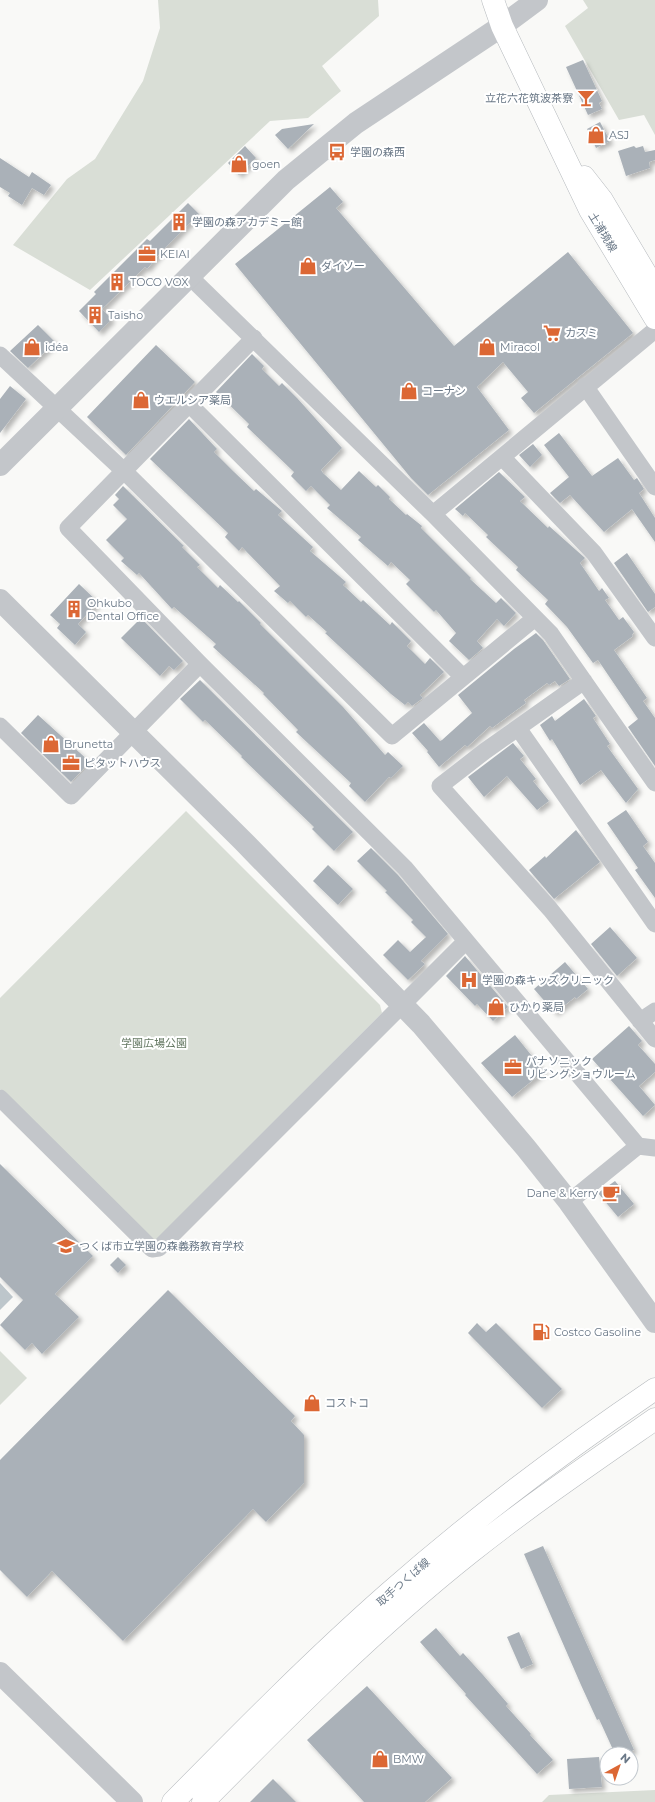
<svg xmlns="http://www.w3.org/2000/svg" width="655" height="1802" font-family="Montserrat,'Noto Sans JP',sans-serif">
<defs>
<filter id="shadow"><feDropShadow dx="3.5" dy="3.5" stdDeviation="2" flood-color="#0004"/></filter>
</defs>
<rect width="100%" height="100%" fill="#f9f9f7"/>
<!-- green -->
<path fill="#d9ded6" d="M158 0H378L379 16 322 66 341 91 308 118 270 121 90 290 13 245 67 179 95 159 143 81 160 28Z
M583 0H655V135L644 115 619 120 565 26 588 8Z
M186 811 380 1005 382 1013 157 1239H152L0 1089V998Z
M0 1351 27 1378 0 1405Z
M655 1790V1802H542L549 1795Z"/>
<!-- water -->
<path fill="#bdc6cb" d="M0 1283 13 1297 0 1310Z"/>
<!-- building -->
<path fill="#aab1b8" filter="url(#shadow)" d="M583 60 602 101 599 103 602 109 588 115 566 67Z
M600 122 610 141 596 148 587 129Z
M314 124 288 149 275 135 282 129Z
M245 146 256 158 239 175 228 163Z
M634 146 636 148 643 146 645 152 655 150V160L649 162 650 168 626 176 618 151Z
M0 158 29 177 32 172 51 185 44 195 32 188 22 205 8 196 10 193 0 187Z
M330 187 343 202 336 208 454 346 568 252 633 333 534 413 521 398 528 392 503 362 477 387 509 430 428 495 411 478 235 264Z
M188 203 199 214 161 252 147 269 145 267 102 309 112 319 99 332 79 311 96 294 94 292 147 239 150 241Z
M38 325 55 342 28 368 10 351Z
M156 345 195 382 126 455 87 417Z
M252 354 264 366 262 369 279 386 282 383 297 398 342 448 321 470 323 473 341 490 359 471 376 487 378 485 390 497 389 499 406 515 407 514 422 526 421 528 471 578 470 579 496 603 501 598 516 613 504 626 497 619 477 641 483 648 469 660 449 641 456 633 436 610 434 612 406 584 410 580 391 562 388 566 358 540 361 537 327 508 330 505 311 486 306 491 291 476 294 472 247 427 249 424 216 392Z
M10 386 26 399 0 433V399Z
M189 419 217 449 214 452 233 471 254 491 256 489 282 511 278 515 313 547 310 551 346 582 343 585 361 602 363 600 390 625 392 622 411 641 407 646 425 664 430 658 444 672 420 695 423 698 412 706 408 702 405 705 391 694 325 633 327 632 308 615 306 617 290 601 288 603 274 591 280 586 242 547 239 551 225 537 228 533 150 459Z
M559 433 592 476 618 458 634 480 637 478 644 489 639 493 655 518V542L632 509 604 532 570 495 560 503 550 493 569 477 544 445Z
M533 444 542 455 530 467 519 455Z
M499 472 525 497 520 501 548 528 549 526 585 558 580 563 599 591 602 588 609 598 605 600 619 620 623 617 634 632 632 635 633 636 614 650 647 698 643 701 655 718V766L628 727 638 719 598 660 593 663 567 627 545 604 548 600 516 570 518 567 486 537 488 535 465 513 463 516 455 509Z
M123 486 184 546 182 547 200 565 197 567 218 588 220 585 238 602 239 601 261 623 260 624 343 707 385 755 388 752 403 766 391 778 389 777 365 802 349 786 351 783 296 732 298 730 263 694 264 693 213 647 216 644 174 607 172 609 139 573 137 575 121 561 124 558 106 540 127 519 113 505 119 499 115 495Z
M627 553 655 594V607L648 612 614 563Z
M79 584 98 602 78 624 86 632 75 645 57 628 60 624 50 615Z
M141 618 183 661 174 670 169 666 160 676 121 638Z
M536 633 543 640 570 679 559 686 555 681 549 685 547 683 524 700 526 703 492 728 490 726 467 747 465 745 439 767 427 752 428 751 412 733 424 723 440 741 442 740 472 713 458 695 514 649Z
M200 680 353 832 334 851 312 829 314 827 241 757 242 756 205 720 203 722 180 699Z
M584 699 596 716 593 718 610 744 607 746 638 789 626 803 601 770 580 785 552 739 550 741 540 725 552 716 555 721Z
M38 715 90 762 71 782 21 733Z
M513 743 524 756 520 759 536 779 533 781 549 801 537 810 507 776 484 797 468 777Z
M626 810 648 842 643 846 655 863V898L635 870 638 868 607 823Z
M576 830 600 862 554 899 529 870 545 856 546 858Z
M371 848 398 875 448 934 421 961 425 964 408 980 383 955 398 940 410 952 426 937 411 922 413 920 385 892 387 891 357 861Z
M328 865 353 889 338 905 313 881Z
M610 927 637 958 617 976 591 944Z
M465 956 508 1007 493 1021 477 1004 475 1006 446 976Z
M565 962 588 989 576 999 575 997 555 1013 534 989Z
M629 1026 642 1041 638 1045 655 1064V1072L639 1086 655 1105 643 1116 592 1059Z
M515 1035 544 1071 512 1097 481 1063Z
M0 1164 93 1256 55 1294 79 1317 42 1354 32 1343 25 1350 0 1325 23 1300 0 1277Z
M615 1181 634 1204 618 1217 598 1193Z
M118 1257 126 1265 118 1273 110 1265Z
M168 1290 295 1416 291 1421 304 1435V1483L266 1522 253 1509 123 1641 52 1571 27 1597 0 1570V1460Z
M477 1323 486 1332 496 1323 562 1389 542 1408 468 1333Z
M543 1546 634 1750 625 1754H615L599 1719 597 1720 581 1685 524 1554Z
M436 1628 460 1656 463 1653 483 1675 508 1704 506 1706 531 1734 530 1735 553 1760 537 1774 465 1695 466 1694 420 1642Z
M519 1632 533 1664 521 1669 507 1637Z
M367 1686 452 1778 425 1802H364L307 1740Z
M599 1757 602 1787 569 1789 567 1759Z
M273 1779 296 1802H250Z"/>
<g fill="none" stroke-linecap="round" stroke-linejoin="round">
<!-- primary casing -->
<g stroke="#b6babe" stroke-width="23">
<path id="primary" d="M493 0 502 26 590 210 655 318
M584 177 602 200 653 286
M173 1802C243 1731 314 1659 389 1593 473 1519 562 1452 655 1389
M203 1802C288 1716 375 1628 471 1552 530 1505 593 1462 655 1419"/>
</g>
<!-- minor -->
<path stroke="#c3c6ca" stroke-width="17" d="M189 276 433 514 551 634 655 783
M254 338 68 528 200 664 405 868 638 1146 655 1148
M0 355 124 471 392 736 535 618
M585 386 655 487
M189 404 463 677
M502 457 594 553 655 638
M433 514 655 330
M584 681 485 751 440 786 550 909 655 1039
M0 726 71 796 200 664
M518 728 655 924
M640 1021 655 1011
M0 1098 152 1249 159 1248 466 941
M569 1202 638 1146"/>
<!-- tertiary -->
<path stroke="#c3c6ca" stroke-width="22" d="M0 465 286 180 356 123 502 26 537 0
M0 600 243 841 421 1024 526 1148 569 1202 655 1322
M0 1673 132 1802"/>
<!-- primary -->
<use href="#primary" stroke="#fff" stroke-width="22"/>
</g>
<!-- icons -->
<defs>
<g id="bar-bare" transform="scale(1.38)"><path d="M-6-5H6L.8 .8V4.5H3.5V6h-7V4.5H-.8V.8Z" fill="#dc6734" stroke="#fff" stroke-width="2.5" paint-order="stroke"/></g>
<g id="shop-bare" transform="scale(1.38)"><path d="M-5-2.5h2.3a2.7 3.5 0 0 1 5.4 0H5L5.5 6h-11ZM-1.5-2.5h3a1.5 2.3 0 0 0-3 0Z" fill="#dc6734" stroke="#fff" stroke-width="2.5" paint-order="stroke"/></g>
<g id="bus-bare" transform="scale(1.38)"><path d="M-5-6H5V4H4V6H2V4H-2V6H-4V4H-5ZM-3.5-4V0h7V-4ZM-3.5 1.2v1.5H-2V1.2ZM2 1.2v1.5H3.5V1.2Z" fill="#dc6734" stroke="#fff" stroke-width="2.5" paint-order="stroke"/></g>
<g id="building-bare" transform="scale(1.38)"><path d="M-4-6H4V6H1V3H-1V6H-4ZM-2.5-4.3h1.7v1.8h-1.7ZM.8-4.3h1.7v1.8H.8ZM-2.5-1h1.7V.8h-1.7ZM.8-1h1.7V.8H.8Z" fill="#dc6734" stroke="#fff" stroke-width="2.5" paint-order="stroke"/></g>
<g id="office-bare" transform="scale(1.38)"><path d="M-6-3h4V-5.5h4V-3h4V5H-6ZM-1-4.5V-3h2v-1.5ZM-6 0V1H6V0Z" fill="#dc6734" stroke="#fff" stroke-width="2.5" paint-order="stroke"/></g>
<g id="supermarket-bare" transform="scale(1.38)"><path d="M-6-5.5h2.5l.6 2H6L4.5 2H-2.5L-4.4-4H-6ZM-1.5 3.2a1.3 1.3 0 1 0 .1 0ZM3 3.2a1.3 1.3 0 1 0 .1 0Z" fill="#dc6734" stroke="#fff" stroke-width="2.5" paint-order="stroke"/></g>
<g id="hospital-bare" transform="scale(1.38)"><path d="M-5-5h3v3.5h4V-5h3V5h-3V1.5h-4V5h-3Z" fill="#dc6734" stroke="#fff" stroke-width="2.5" paint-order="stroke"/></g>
<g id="cafe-bare" transform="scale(1.38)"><path d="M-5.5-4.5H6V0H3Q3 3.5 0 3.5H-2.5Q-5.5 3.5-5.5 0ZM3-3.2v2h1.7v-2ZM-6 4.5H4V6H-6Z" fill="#dc6734" stroke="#fff" stroke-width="2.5" paint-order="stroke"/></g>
<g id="school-bare" transform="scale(1.38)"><path d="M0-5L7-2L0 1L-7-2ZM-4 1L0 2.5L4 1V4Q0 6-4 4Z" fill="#dc6734" stroke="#fff" stroke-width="2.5" paint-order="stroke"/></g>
<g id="fuel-bare" transform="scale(1.38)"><path d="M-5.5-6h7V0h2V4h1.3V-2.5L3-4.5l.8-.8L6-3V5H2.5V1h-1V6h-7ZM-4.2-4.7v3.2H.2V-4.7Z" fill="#dc6734" stroke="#fff" stroke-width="2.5" paint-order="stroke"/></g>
</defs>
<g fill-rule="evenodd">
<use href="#bar-bare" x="586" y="98"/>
<use href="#shop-bare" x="596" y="135"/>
<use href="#bus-bare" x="337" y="152"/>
<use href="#shop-bare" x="239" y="164"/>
<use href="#building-bare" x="179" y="222"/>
<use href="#office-bare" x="147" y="254"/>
<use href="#shop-bare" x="308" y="266"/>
<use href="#building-bare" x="117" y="282"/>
<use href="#building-bare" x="95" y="315"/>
<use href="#supermarket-bare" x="552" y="333"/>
<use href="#shop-bare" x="32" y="347"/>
<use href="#shop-bare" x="487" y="347"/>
<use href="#shop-bare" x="409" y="391"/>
<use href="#shop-bare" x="141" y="400"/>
<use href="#building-bare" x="74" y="609"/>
<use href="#shop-bare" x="51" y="744"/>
<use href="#office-bare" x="71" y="763"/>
<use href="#hospital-bare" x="469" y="980"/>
<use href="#shop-bare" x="496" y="1007"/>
<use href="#office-bare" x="513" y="1067"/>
<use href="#cafe-bare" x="611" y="1193"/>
<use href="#school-bare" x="66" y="1246"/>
<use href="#fuel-bare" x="541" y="1332"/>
<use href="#shop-bare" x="312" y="1403"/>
<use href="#shop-bare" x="380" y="1759"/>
</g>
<g text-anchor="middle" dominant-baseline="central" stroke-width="4" stroke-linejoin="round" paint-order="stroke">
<!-- poi labels -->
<g font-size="11" fill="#6a7887" stroke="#fff" text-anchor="start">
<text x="573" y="98" text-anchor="end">立花六花筑波茶寮</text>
<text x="609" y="135">ASJ</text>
<text x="350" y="152">学園の森西</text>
<text x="252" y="164">goen</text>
<text x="192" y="222">学園の森アカデミー館</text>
<text x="160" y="254">KEIAI</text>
<text x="321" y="266">ダイソー</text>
<text x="130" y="282">TOCO VOX</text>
<text x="108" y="315">Taisho</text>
<text x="565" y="333">カスミ</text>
<text x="45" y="347">idéa</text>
<text x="500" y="347">Miracol</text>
<text x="422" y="391">コーナン</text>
<text x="154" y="400">ウエルシア薬局</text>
<text x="87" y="603">Ohkubo<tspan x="87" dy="13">Dental Office</tspan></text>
<text x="64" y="744">Brunetta</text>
<text x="84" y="763">ピタットハウス</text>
<text x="482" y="980">学園の森キッズクリニック</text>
<text x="509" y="1007">ひかり薬局</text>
<text x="526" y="1061">パナソニック<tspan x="526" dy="13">リビングショウルーム</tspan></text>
<text x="598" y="1193" text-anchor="end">Dane &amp; Kerry</text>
<text x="79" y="1246">つくば市立学園の森義務教育学校</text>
<text x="554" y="1332">Costco Gasoline</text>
<text x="325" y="1403">コストコ</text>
<text x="393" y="1759">BMW</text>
</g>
<!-- street labels -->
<g font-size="11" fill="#6a7887" stroke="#fff">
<text transform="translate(603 232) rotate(59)">土浦境線</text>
<text transform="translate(403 1582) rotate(-41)">取手つくば線</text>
</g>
<!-- park labels -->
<g font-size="11" fill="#667964" stroke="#fff">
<text x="154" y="1043">学園広場公園</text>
</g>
</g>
<!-- north arrow -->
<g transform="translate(619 1766) rotate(40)"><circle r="19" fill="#ffffff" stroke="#c3c9cf"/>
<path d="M0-3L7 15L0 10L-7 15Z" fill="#dc6734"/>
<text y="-6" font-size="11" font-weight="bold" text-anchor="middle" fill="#6a7887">N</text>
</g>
</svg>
